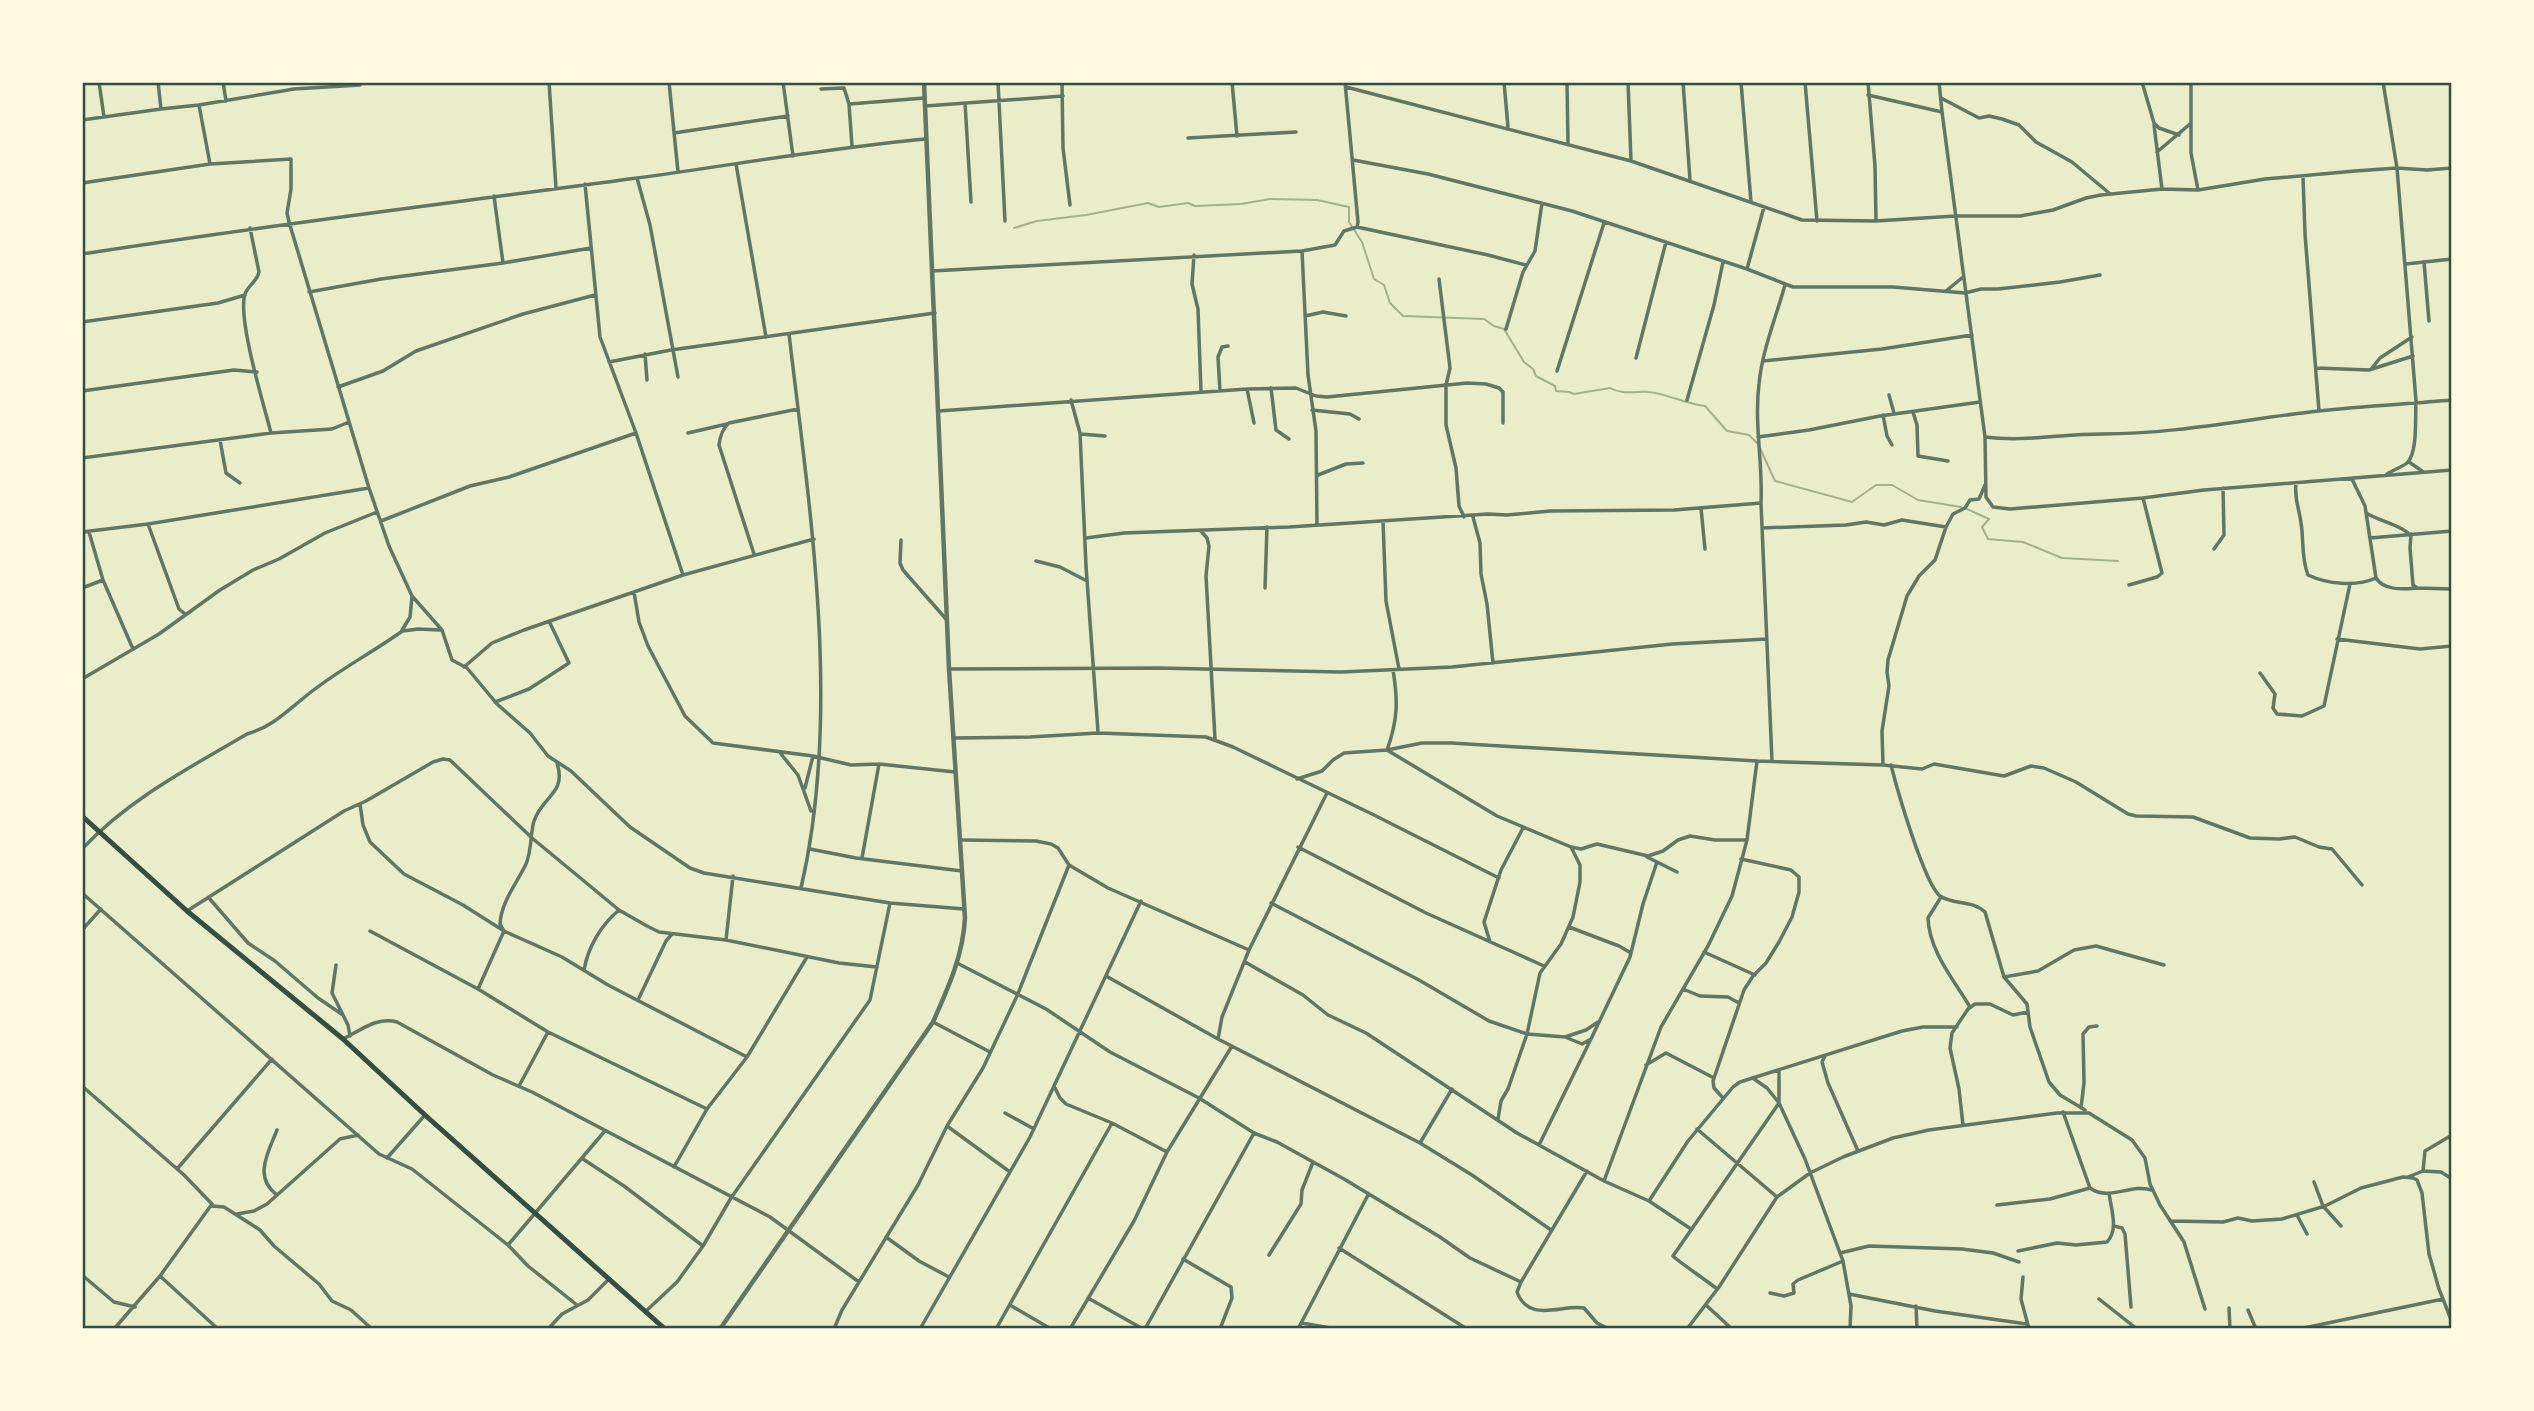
<svg xmlns="http://www.w3.org/2000/svg" width="2534" height="1411" font-family="Figtree,sans-serif">
<rect width="100%" height="100%" fill="#e9edc9"/>
<g fill="none" stroke-linecap="round" stroke-linejoin="round">
<!-- stream -->
<path stroke="#a3b18a" stroke-width="2" d="M1014 228 1037 221 1086 215 1148 203 1159 207 1188 203 1195 206 1241 204 1270 199 1317 200 1349 207V222L1362 242 1374 279 1384 285 1390 303 1403 316 1484 319 1494 326 1504 329 1524 362 1533 369 1536 376 1555 386 1556 391 1569 392 1574 394 1610 388C1622 395 1636 391 1649 392 1668 394 1686 404 1705 406L1727 431 1749 435 1757 443
M1760 448 1775 481 1852 502 1876 485H1892L1918 500 1961 507
M1967 509 1989 519 1982 527 1988 539 2023 542 2062 558 2118 561"/>
<!-- minor -->
<path stroke="#617663" stroke-width="3.5" d="M99 82 104 117
M158 82 161 109 199 105 210 164 291 159V189L287 213 289 222 369 488 389 546 412 596 442 630 452 660 467 668 497 704 530 733 548 756 571 771 630 827 690 868 704 873 890 903 964 909
M223 82 226 101
M549 82 556 188
M669 82 678 172
M783 82 793 156
M998 82 1005 221
M1062 82 1063 148 1070 205
M1232 82 1237 136
M1504 82 1508 127
M1567 82 1568 143
M1628 82 1631 161
M1683 82 1690 180
M1741 82 1751 202
M1805 82 1817 221
M1868 82 1875 166 1876 221
M1939 82 1942 112
M2142 82 2154 123 2159 128 2179 135
M2191 82V153L2198 190
M2383 82 2397 168 2416 401C2415 416 2418 453 2407 463 2402 467 2393 470 2387 474
M1346 87 1631 161 1802 220 1876 221 1955 216H2020L2053 210 2086 198 2101 195 2162 189 2198 190 2265 179 2355 171 2397 168 2427 170 2452 168
M821 89 844 88 849 104 852 146
M1868 95 1942 112 1985 437 1986 497 1993 507 2010 509 2143 498 2204 490 2452 470
M1941 98 1979 118 1989 116 2002 119 2019 125 2036 142 2072 162 2109 193
M965 103 971 202
M850 104 924 98
M199 105 294 89 360 85
M925 106 1063 96
M82 120 161 109
M2154 125 2162 189
M674 133 788 116
M1188 138 1296 132
M2157 152 2190 124
M1353 160 1428 174 1572 211 1747 269 1793 287H1893L1965 293 1981 289H1998L2060 282 2100 275
M736 164 766 337
M2303 176 2305 234 2319 411
M637 178 650 225 678 377
M82 183 210 164
M585 184 600 337 636 433 683 575
M494 196 503 263
M1357 227 1488 255 1526 265
M250 228 259 272C257 282 248 285 245 294 237 318 264 405 271 433
M1302 251 1308 375 1316 431 1317 525
M82 254C267 225 452 203 637 178 733 165 829 148 925 139
M1194 255 1192 284 1198 309 1201 392
M2424 262 2429 321
M2406 264 2452 259
M1747 269 1764 207
M932 271 1302 251 1335 245 1344 231 1357 227 1358 222 1345 82
M1439 279 1450 368 1446 385V425L1456 468 1459 506 1464 517
M1946 291 1963 277
M309 292 381 279 503 263 591 248
M1305 316 1323 312 1346 316
M82 322 218 303 245 295
M1506 329 1523 272 1535 251 1542 203
M789 334C810 512 842 712 801 888
M645 354 647 380
M1636 358 1666 242
M1763 361 1882 349 1972 335
M609 362 671 350 935 313
M2316 368 2369 370 2413 356
M2372 368 2380 358 2412 337
M1557 371 1604 223
M338 387 383 371 416 351 523 314 595 295
M1271 388 1276 430 1289 439
M1247 389 1254 423
M82 391 234 370 257 372
M1220 391 1218 357 1222 347 1228 346
M1889 395 1894 413
M1071 400 1080 433 1086 566 1098 732
M1687 400 1714 305 1723 262
M1312 410 1350 414 1359 419
M939 411 1247 389 1296 388 1316 396 1327 397 1467 383 1486 384 1499 388 1503 392V423
M1913 412 1917 425 1918 456 1948 461
M1883 415 1887 436 1892 445
M688 433 727 424
M1080 434 1105 436
M1758 437 1809 430 1880 416 1980 402
M1985 437C2025 442 2062 434 2102 434 2175 434 2247 419 2319 411 2363 406 2408 404 2452 400
M220 440 226 473 240 483
M82 458 271 433 332 429 349 422
M2409 462 2422 471
M1318 475 1346 464 1363 463
M2352 479 2365 506 2376 578C2384 591 2403 589 2417 588
M2296 483C2294 499 2299 507 2301 523 2304 540 2301 558 2308 575 2327 584 2356 587 2376 578
M1701 508 1705 549
M2366 513C2379 521 2401 525 2409 534
M1473 517 1480 543 1481 574 1487 604 1493 663
M381 521 470 486 509 477 636 433
M1383 521 1386 601 1399 669
M148 524 179 609 185 614
M1762 528 1846 525 1866 522 1884 525 1902 520 1946 527
M1200 530 1207 538 1209 546 1206 576 1215 739
M82 532 148 524 369 488
M89 532 103 580 133 649
M2411 534 2410 548 2413 585 2417 588 2452 589
M1086 538 1124 533 1289 527 1488 514 1507 515 1550 511 1674 510 1761 503
M2370 538 2452 531
M901 540 900 563 903 570 946 619
M2214 549 2224 535 2223 488
M754 554 719 445C720 436 722 429 729 423L798 409
M1036 561 1060 567 1087 581
M2129 585 2157 577 2162 573 2143 498
M82 588 103 580
M1265 588 1267 527
M634 592 639 622 648 646 685 716 713 743 813 756 851 765 879 764 955 772
M403 631 418 629 440 630
M2337 639 2420 649 2452 646
M464 667 492 643 524 630 683 575 814 539
M949 669 1158 668 1341 672 1452 667 1672 644 1767 639
M1393 670C1398 700 1398 720 1387 750L1497 816 1571 847 1581 849 1597 844 1648 856 1663 851 1678 840 1690 836 1715 840H1747
M2260 673 2275 694 2273 708 2277 714 2302 716 2324 706 2350 584
M82 679 159 634 220 590 253 570 279 559 325 533 377 512
M495 702 529 689 569 663 549 621
M954 738 1030 737 1098 733 1206 737 1233 747 1372 814 1499 878
M781 754 798 775 811 811
M1772 761 1761 503C1763 464 1754 424 1759 384 1762 351 1776 317 1785 285
M1883 765 1882 731 1889 686 1887 672 1888 660 1907 596 1919 576 1935 560 1946 527 1953 514 1965 508 1970 500 1979 499 1985 485
M1891 765C1897 789 1924 883 1940 896 1953 905 1973 900 1985 912L2004 977 2027 1004 2030 1027 2049 1082 2060 1095 2085 1110
M1297 779 1322 771 1333 760 1344 753 1387 750 1422 743H1451L1757 761 1883 765 1922 769 1934 764 2004 776 2031 766 2044 768 2076 782 2128 814 2136 816 2193 817 2250 838 2279 839 2295 837 2319 847 2332 849 2362 885
M805 788 813 756
M360 804 363 825 370 842 404 874 463 905 504 931 562 957 608 985 747 1057
M960 840 1036 841 1051 844 1058 848 1069 865 1108 888 1249 950
M1298 847 1426 913 1544 966
M82 849C129 799 189 768 247 734 272 727 286 712 306 696 335 672 370 654 401 632L410 617 412 597
M810 849 856 858 962 871
M1647 857 1677 872
M862 858 879 764
M82 893 379 1154 412 1169 508 1245 528 1266 577 1305
M1941 897 1928 918C1929 951 1954 980 1970 1007
M209 898 248 943 275 961 318 998 343 1015
M1271 903 1419 980 1489 1021 1527 1034 1565 1037 1582 1044 1591 1039 1630 957 1643 904 1657 862
M187 911 344 811 366 801 433 762 443 759 450 760 532 838 619 910 647 926 659 932 726 940 839 963 877 967
M1569 927 1619 946 1631 953
M82 930 101 909
M370 931 478 989 548 1032 707 1109
M726 940 733 876
M1490 942 1484 922 1501 870 1523 828
M1704 952 1755 975
M1245 962 1303 995 1328 1015 1366 1033 1517 1133 1604 1181 1649 1201 1691 1229
M957 963 1046 1009 1110 1052 1199 1098 1254 1133 1277 1142 1344 1179 1440 1237 1470 1258 1521 1282
M336 965 332 993 348 1025 350 1036
M584 970C588 947 601 925 619 910
M1106 976 1218 1039 1420 1143 1472 1175 1551 1230
M2004 977 2038 971 2074 950 2096 946 2164 965
M478 989 504 931 500 924C501 902 517 883 526 864 532 850 530 835 534 821 542 796 567 794 557 763
M1683 989 1700 996 1728 997 1739 1003
M638 1000 666 941 672 934
M933 1022 990 1052
M1565 1037 1586 1030 1598 1022
M343 1039C360 1031 377 1016 397 1022L493 1075 532 1092 770 1217 859 1282
M1218 1039 1222 1017 1249 950 1327 793
M1825 1056 1822 1062 1828 1083 1858 1151
M1646 1065 1666 1053 1714 1078
M1754 1079 1767 1088 1779 1103 1805 1159 1843 1261 1851 1306 1850 1329
M82 1086 184 1175 212 1204 160 1276 114 1329
M519 1086 548 1032
M1055 1088 1060 1098 1066 1104 1112 1123 1167 1152
M1723 1098 1714 1088 1713 1081 1744 990 1753 976 1766 963 1779 942 1792 917 1799 892V877L1791 870 1741 859
M2081 1108 2084 1083 2083 1034 2089 1027 2097 1026
M2063 1112 2090 1188C2109 1202 2131 1183 2152 1190
M1005 1113 1034 1129
M1498 1119 1501 1101 1508 1089 1527 1034 1540 973 1561 944 1573 917 1580 882V865L1571 847
M1963 1125 1959 1089 1950 1048 1952 1033 1968 1009 1975 1004H1990L2013 1015 2028 1012
M947 1126 1010 1172
M1697 1129 1777 1197
M277 1130C268 1153 253 1177 277 1195
M1420 1143 1452 1089
M1539 1145 1590 1041
M387 1158 425 1115
M583 1159 624 1186 703 1246
M674 1167 707 1109 747 1057 807 957
M177 1169 272 1059
M1587 1171 1521 1282 1517 1292C1529 1324 1562 1304 1584 1308L1597 1323 1609 1329
M2423 1171 2441 1172 2449 1177
M2408 1177 2423 1171 2425 1151 2452 1135
M1604 1181 1661 1027 1708 946 1732 896 1747 840 1757 761
M2314 1182 2323 1206 2341 1226
M1649 1201 1688 1141 1733 1087 1740 1082 1902 1031 1923 1027H1957
M1997 1205 2050 1199 2090 1188
M212 1206 224 1207 260 1230 274 1246 319 1284 332 1301 351 1310 372 1329
M237 1214 254 1211 267 1204 340 1139 358 1135
M2297 1215 2307 1234
M2170 1221 2223 1222 2238 1218 2252 1221 2282 1219 2325 1206 2361 1188 2403 1177 2413 1178 2417 1180 2422 1193 2429 1254 2439 1289 2452 1322
M2114 1226 2122 1228 2125 1234 2131 1307
M886 1237 919 1261 949 1277
M508 1245 604 1132
M1339 1248 1467 1329
M2018 1251 2057 1243 2076 1245 2107 1242C2119 1230 2111 1209 2109 1193
M1840 1253 1869 1246 1962 1249 1993 1253 2019 1262
M1269 1255 1301 1204 1302 1190 1313 1162
M1183 1259 1231 1287 1232 1298 1220 1329
M82 1275 114 1302 135 1307
M160 1276 218 1329
M2023 1277 2021 1299 2029 1329
M1717 1289C1709 1282 1676 1260 1673 1256L1779 1103V1071
M1770 1293 1784 1296 1794 1293 1793 1284 1798 1280 1843 1261
M1849 1294 1935 1311 2027 1324
M1088 1298 1143 1329
M2099 1299 2137 1329
M1010 1305 1051 1329
M1706 1305 1732 1329
M1916 1306 1917 1329
M2229 1308 2230 1329
M2248 1310 2256 1329
M645 1312 677 1282 703 1246 731 1198 870 1000 890 903
M1302 1323 1336 1329
M548 1329 562 1314 588 1300 609 1279
M834 1329 842 1310 918 1185 947 1126 983 1068 1017 996 1069 865
M920 1329 1030 1137 1141 901
M996 1329 1112 1123
M1070 1329 1134 1221 1167 1152 1232 1046
M1145 1329 1254 1133
M1298 1329 1368 1195
M1482 1329H1485
M1687 1329 1719 1287 1777 1197 1810 1173 1843 1157 1893 1138 1929 1130 2057 1113H2089L2132 1140 2145 1158 2150 1184 2160 1205 2184 1242 2205 1309
M2299 1329 2443 1299"/>
<!-- tertiary -->
<path stroke="#617663" stroke-width="4.5" d="M720 1329 933 1022C948 988 963 956 965 918L949 669 924 82"/>
<!-- trunk -->
<path stroke="#344e41" stroke-width="5" d="M82 816 187 911 343 1039 425 1115 665 1329"/>
</g>
<!-- border -->
<rect width="2534" height="1411" fill="none" stroke="#fefae0" stroke-width="168"/>
<rect x="84" y="84" width="2366" height="1243" fill="none" stroke="#344e41" stroke-width="2.5"/>
</svg>
